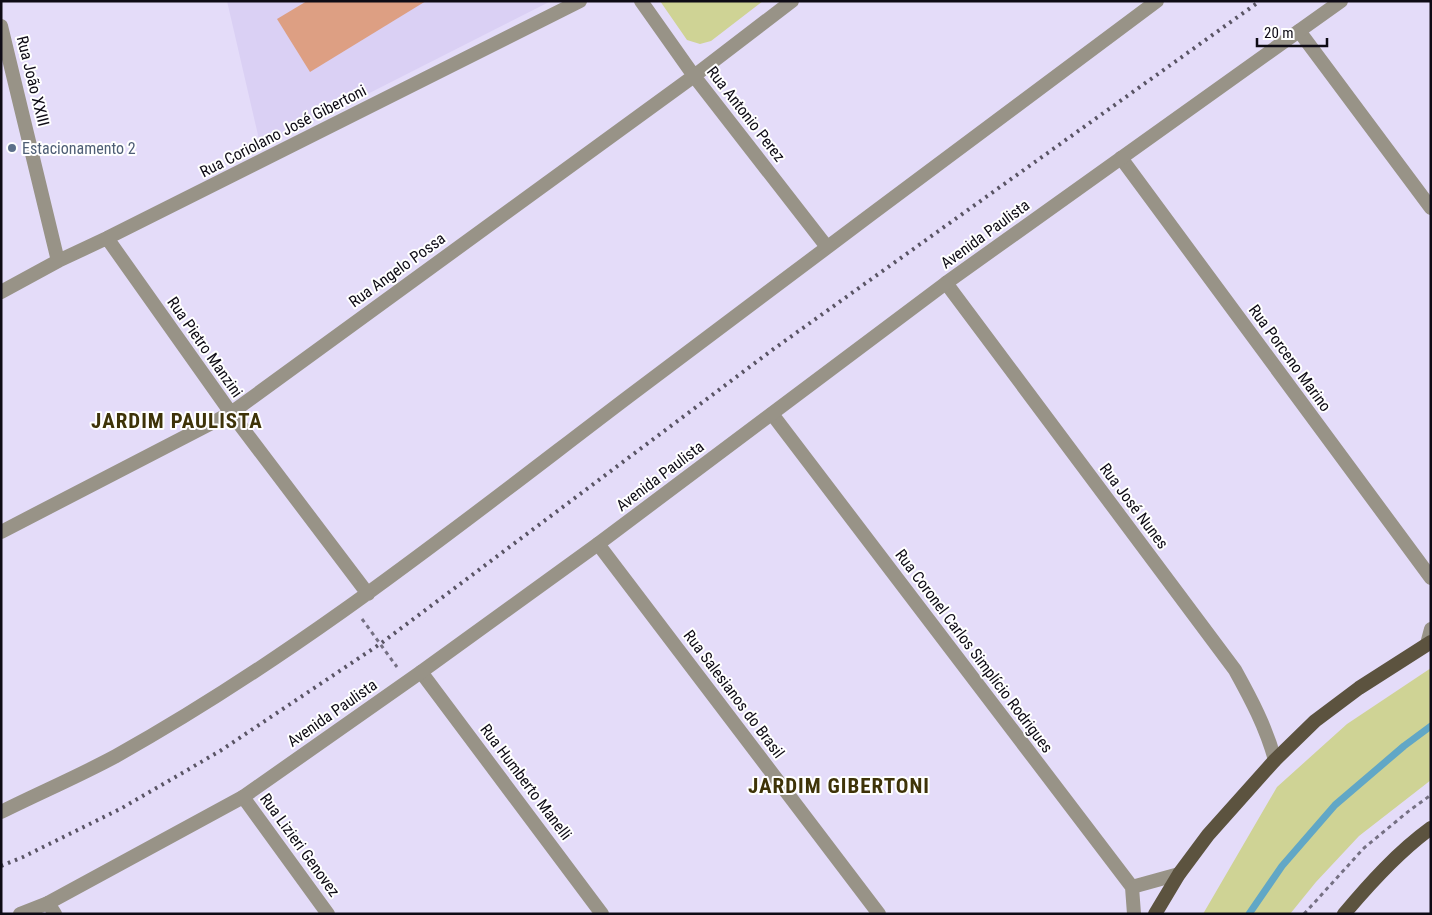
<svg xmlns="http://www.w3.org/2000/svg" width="1432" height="915" font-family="'Roboto Condensed',sans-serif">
<rect width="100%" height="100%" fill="#e4dcf9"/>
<!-- built -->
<path fill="#dad0f4" d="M227 1H551L261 148Z"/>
<!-- green -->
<path fill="#cfd395" d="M660 1H763L711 41 700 44 687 40Z
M1431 668V780L1359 836 1316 882 1290 914H1203L1277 787 1347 724Z"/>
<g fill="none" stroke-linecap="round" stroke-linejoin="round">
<!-- stream -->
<path stroke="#61a7c6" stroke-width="7" d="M1249 914 1282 866 1335 805 1404 746 1431 726"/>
</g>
<!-- building -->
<path fill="#dd9f83" d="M307 1H426L310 72 277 19Z"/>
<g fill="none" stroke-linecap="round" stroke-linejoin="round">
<!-- path -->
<path stroke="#757083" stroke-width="3" stroke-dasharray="4 4" stroke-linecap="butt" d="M362 619 397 667
M1304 914 1364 848 1410 810 1431 795"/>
<!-- minor -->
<path stroke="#989387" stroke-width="14" d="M641 1 694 76 827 247
M1 26 58 261
M1299 31 1431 208
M1121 158 1431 578
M107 238 231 413 368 594
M946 283 1235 670C1251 699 1266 727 1275 760
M1 292 58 261 107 238 580 1
M772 414 1132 887 1134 914
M1 532 231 413 694 76 792 1
M598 544 879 914
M1427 644 1431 629
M421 672 602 914
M243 797 328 914
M1 812C39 793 79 776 116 756 299 654 462 523 628 397 804 264 980 133 1157 1
M1132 887 1179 874
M48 903 55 914"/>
<!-- tertiary -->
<path stroke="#989387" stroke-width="14" d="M20 914 48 903 243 797 421 672 598 544 946 283 1341 1"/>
<!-- primary -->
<path stroke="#5c533f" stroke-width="14" d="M1155 914 1179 874 1208 835 1275 760 1315 721 1359 688 1431 642
M1344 914C1370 883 1398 852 1431 828"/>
<!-- rail -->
<path stroke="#595464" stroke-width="4" stroke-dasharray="2.5 5" stroke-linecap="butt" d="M1 866 23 857 122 808 220 751 380 644 775 348 1260 1"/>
</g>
<!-- markers -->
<circle fill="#5c6f8a" stroke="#fff" stroke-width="2" cx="12" cy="148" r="5"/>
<g text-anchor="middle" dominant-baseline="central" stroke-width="4" stroke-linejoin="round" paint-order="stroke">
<!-- street labels -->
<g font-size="16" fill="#0e0b15" stroke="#fff">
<text transform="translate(33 81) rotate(76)">Rua João XXIII</text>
<text transform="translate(746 114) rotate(52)">Rua Antonio Perez</text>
<text transform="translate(283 131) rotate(-27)">Rua Coriolano José Gibertoni</text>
<text transform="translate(985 234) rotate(-36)">Avenida Paulista</text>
<text transform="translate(397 270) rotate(-36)">Rua Angelo Possa</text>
<text transform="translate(205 347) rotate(55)">Rua Pietro Manzini</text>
<text transform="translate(1290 358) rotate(54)">Rua Porceno Marino</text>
<text transform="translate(660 476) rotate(-37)">Avenida Paulista</text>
<text transform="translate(1134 506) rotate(53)">Rua José Nunes</text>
<text transform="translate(974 651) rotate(53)">Rua Coronel Carlos Simplício Rodrigues</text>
<text transform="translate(734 694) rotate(53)">Rua Salesianos do Brasil</text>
<text transform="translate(332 713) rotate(-35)">Avenida Paulista</text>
<text transform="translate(526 782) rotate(53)">Rua Humberto Manelli</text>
<text transform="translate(300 845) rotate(54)">Rua Lizieri Genovez</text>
</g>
<!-- service labels -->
<g font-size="16" fill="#4e5e75" stroke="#fff" text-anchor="start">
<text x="22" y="148">Estacionamento 2</text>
</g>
<!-- district labels -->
<g font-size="21" font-weight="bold" letter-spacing="1" fill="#3e3308" stroke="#fff">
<text x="177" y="421">JARDIM PAULISTA</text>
<text x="839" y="786">JARDIM GIBERTONI</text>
</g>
</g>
<!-- border -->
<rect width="1432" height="915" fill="none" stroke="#0e0b15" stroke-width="5"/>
<!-- scale -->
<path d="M1257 38v8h70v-8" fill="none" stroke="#0e0b15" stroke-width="2.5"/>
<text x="1264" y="38" font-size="15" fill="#0e0b15" stroke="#ffffff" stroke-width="4" paint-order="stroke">20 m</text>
</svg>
